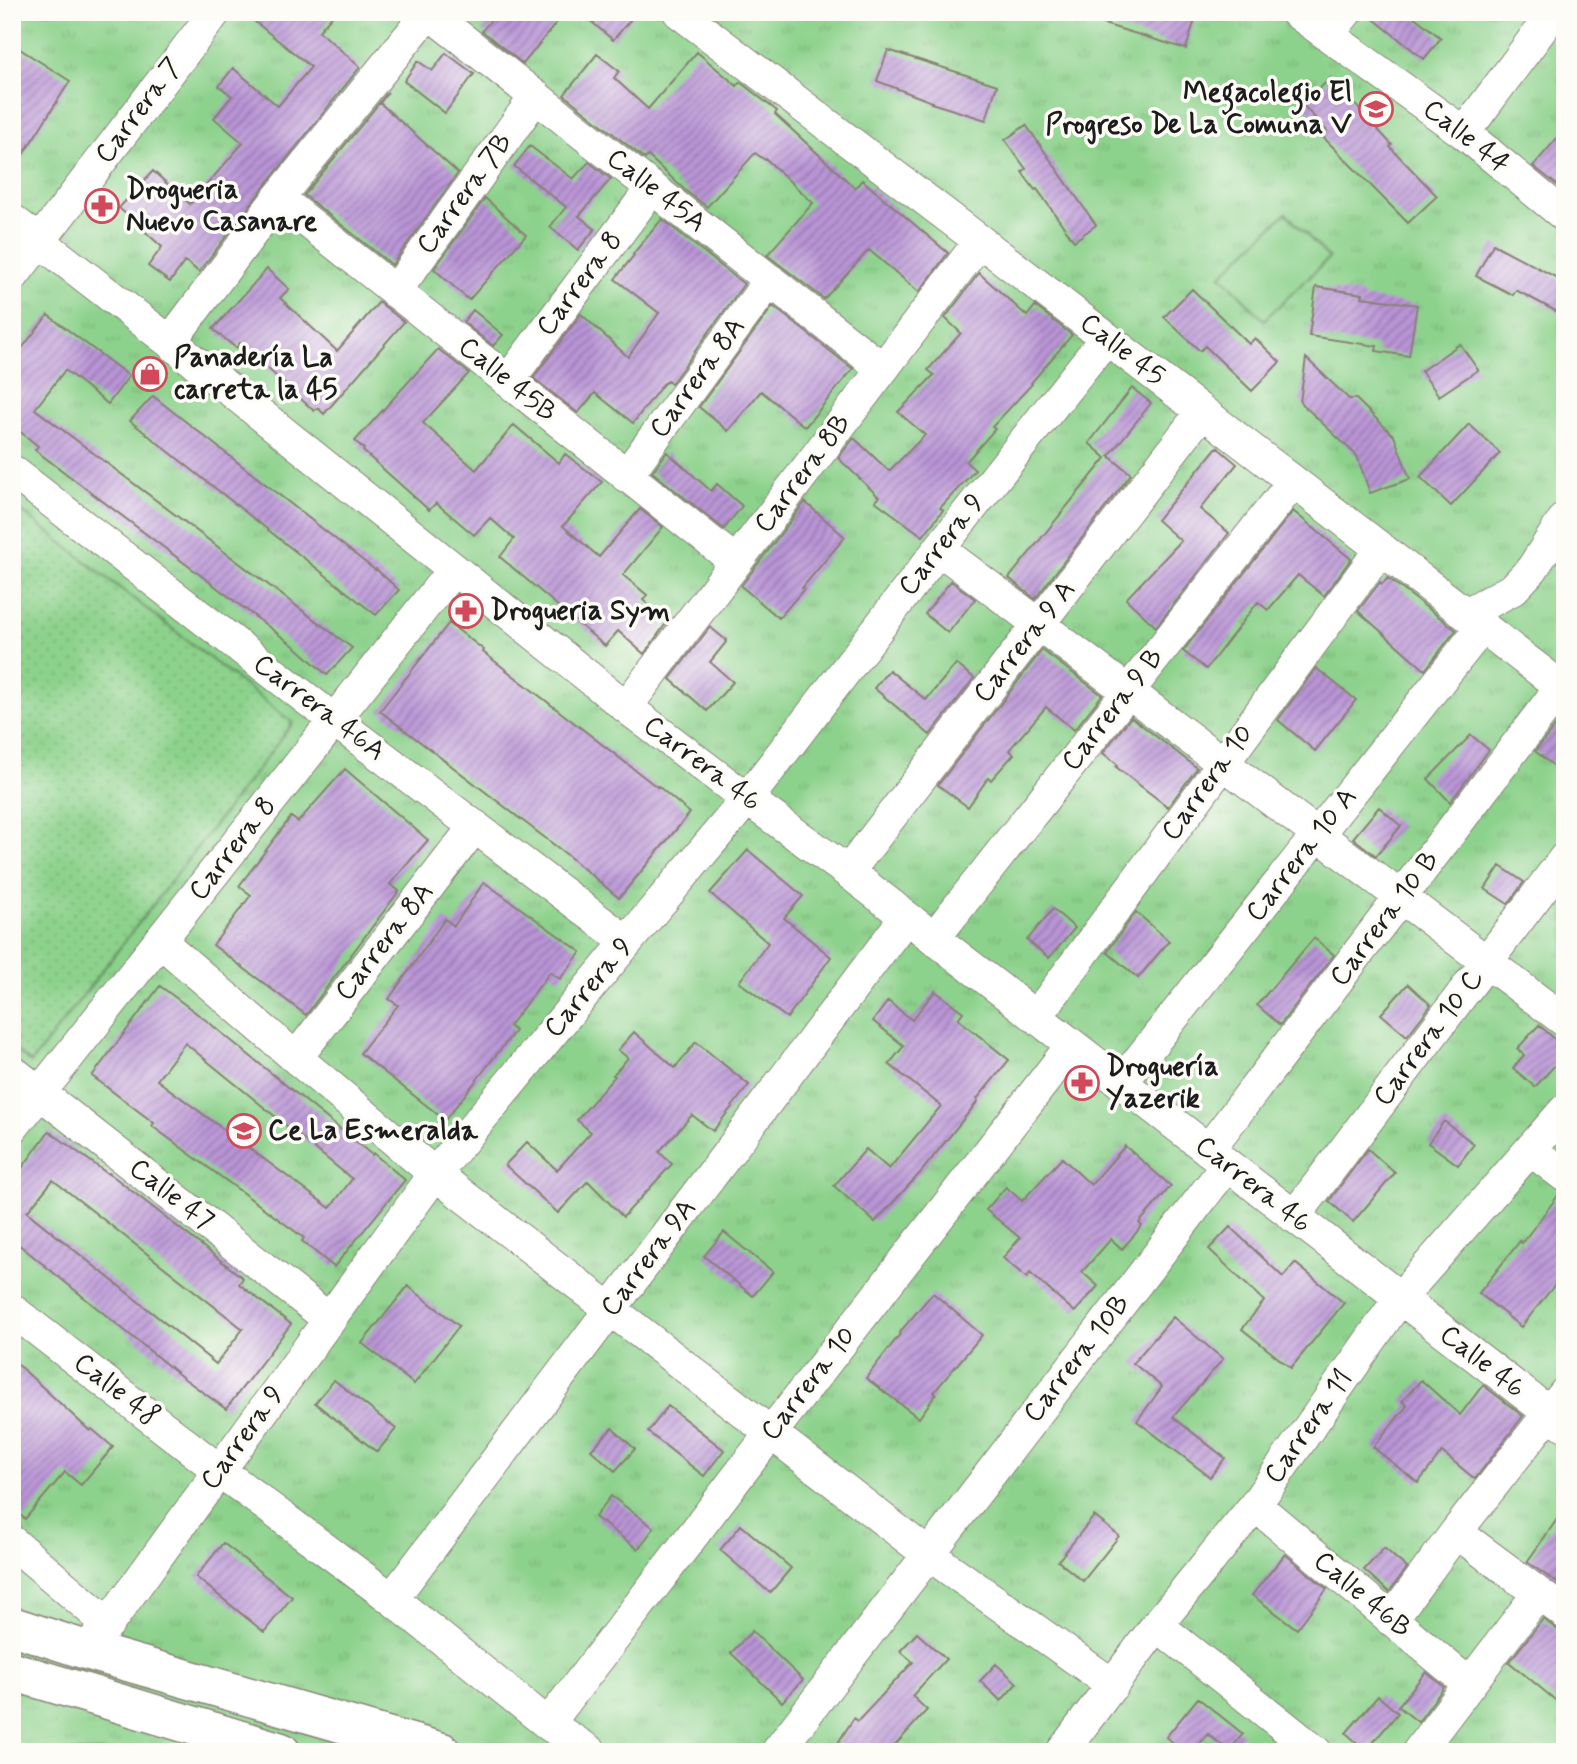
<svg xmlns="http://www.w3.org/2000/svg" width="1577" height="1764" font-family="Mynerve,sans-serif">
<defs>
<pattern id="grass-tufts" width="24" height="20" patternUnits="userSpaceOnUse" patternTransform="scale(1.75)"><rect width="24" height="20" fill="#8dd28c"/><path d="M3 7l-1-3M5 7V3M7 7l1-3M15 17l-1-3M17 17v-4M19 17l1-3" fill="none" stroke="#79b478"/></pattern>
<pattern id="park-dots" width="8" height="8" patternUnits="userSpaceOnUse" patternTransform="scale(1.75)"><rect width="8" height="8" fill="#8dd28c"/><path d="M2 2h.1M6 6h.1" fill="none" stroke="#79b478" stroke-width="1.8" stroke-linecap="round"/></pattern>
<pattern id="building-hatch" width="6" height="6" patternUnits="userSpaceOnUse" patternTransform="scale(1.75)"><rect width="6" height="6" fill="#b994d6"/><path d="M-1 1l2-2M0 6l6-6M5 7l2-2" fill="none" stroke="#9678ad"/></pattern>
</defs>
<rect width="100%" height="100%" fill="#fdfcf7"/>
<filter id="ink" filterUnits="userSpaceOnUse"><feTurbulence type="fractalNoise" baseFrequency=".0143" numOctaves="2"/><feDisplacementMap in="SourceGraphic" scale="14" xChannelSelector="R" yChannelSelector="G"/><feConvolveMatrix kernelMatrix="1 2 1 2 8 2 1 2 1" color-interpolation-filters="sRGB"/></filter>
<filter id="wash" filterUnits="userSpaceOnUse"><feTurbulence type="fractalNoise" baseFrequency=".00686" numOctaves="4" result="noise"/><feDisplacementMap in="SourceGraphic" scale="28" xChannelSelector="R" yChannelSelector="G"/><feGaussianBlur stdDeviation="1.57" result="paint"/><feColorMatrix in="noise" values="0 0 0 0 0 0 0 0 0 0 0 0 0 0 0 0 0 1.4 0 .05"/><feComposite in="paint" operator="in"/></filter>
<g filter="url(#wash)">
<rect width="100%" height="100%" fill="#f5e6cf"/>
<!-- grass -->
<path fill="url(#grass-tufts)" stroke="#547754" stroke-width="2" d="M12 12H1565V1752H12Z"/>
<!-- park -->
<path fill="url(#park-dots)" stroke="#547754" stroke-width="2" d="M12 504 293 723 31 1063 12 1047Z"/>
<!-- pitch -->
<path fill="#8dd28c" stroke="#547754" stroke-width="2" d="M1286 213 1329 258 1264 320 1221 275Z"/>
<g id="blocks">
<!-- building -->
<path fill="url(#building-hatch)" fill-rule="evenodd" d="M243 12H335L319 31 360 67 264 187 199 272 185 261 170 282 148 266 162 247 119 208 153 171 190 204 243 143 214 118 232 96 219 86 233 68 278 106 311 67Z
M497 12H565L523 64 482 31Z
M580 12H637L613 40Z
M1085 12H1197L1186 49 1084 18Z
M1365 12H1408L1441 38 1424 59Z
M12 44 70 81 12 172Z
M888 50 997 85 986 120 931 103 932 102 877 81Z
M697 52 737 86 740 82 777 111 775 114 855 188 862 180 948 253 919 292 869 250 824 299 767 255 813 203 766 159 765 160 755 153 707 207 686 191 648 156 645 159 564 95 597 54 619 71 614 78 648 109Z
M446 53 474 74 445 113 404 81 418 61 432 71Z
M1331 78 1392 145 1390 147 1437 196 1408 223 1322 136 1327 131 1302 104Z
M388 92 380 103 458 173 392 265 304 195Z
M1026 125 1096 225 1074 241 1037 189 1035 190 1022 172 1026 169 1005 140Z
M1565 129V176L1557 185 1533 166Z
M530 146 573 179 589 162 611 179 579 216 595 229 578 250 550 227 566 207 514 166Z
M485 198 526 235 469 300 434 269Z
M662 219 744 284 671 384 668 381 663 384 633 423 595 393 578 413 533 378 581 314 628 357 659 313 615 279 634 255 633 254Z
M1493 244 1565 282V316L1516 290 1513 295 1476 276Z
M267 269 289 289 280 298 337 351 379 302 404 322 324 414 318 408 314 411 240 343 236 348 213 329Z
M979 273 1027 316 1035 306 1072 335 1031 383 1032 384 992 427 995 429 966 462 975 470 940 508 943 510 923 536 875 501 879 497 838 458 854 438 889 471 925 435 898 412 934 375 928 370 961 333 945 318Z
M1316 287 1363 294 1362 297 1417 305 1409 356 1376 351 1377 346 1309 336Z
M1192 289 1249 344 1255 338 1280 362 1252 391 1205 346 1200 351 1164 317Z
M773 306 853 369 805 427 761 391 728 431 699 407Z
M473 310 503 335 493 346 463 322Z
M48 315 129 376 108 404 65 370 35 409 352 648 327 675 298 649 35 450 38 446 18 430 12 438V361Z
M1460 344 1478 370 1439 396 1421 371Z
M438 349 469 373 423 423 476 470 514 425 559 463 565 454 602 482 563 526 599 557 640 509 663 527 623 575 647 595 643 600 667 622 644 654 618 631 605 646 500 557 514 539 490 518 474 535 436 503 429 510 363 451 364 449 355 441Z
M1306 358 1349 399H1356L1394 436 1410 479 1370 493 1357 456 1300 402Z
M1132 388 1151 403 1109 456 1131 474 1035 599 1009 578 1106 458 1089 443Z
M153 396 375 570 376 569 399 590 376 615 130 421Z
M1469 424 1500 453 1451 506 1420 477Z
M1217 447 1237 464 1200 509 1229 533 1156 627 1126 599 1181 541 1157 520Z
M667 452 711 491 717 484 742 506 724 529 652 472Z
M805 502 845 537 802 588 804 589 779 618 741 586Z
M1293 511 1351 559 1324 596 1298 575 1268 610 1258 602 1206 669 1183 651Z
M1388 578 1456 630 1425 670 1358 611 1380 582 1382 584Z
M951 581 975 599 948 633 925 614Z
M449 623 484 650 483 652 657 787 658 786 690 813 619 898 566 854 380 711Z
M710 627 727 641 710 662 733 682 707 711 670 679Z
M1042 650 1102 695 1074 730 1046 707 1009 750 1014 754 991 780 988 778 968 807 938 785Z
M956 664 974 678 930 735 874 688 889 670 926 700Z
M1316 668 1356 700 1315 751 1278 720Z
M1565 714V775L1535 751Z
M1131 717 1197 768 1168 807 1116 767 1118 765 1103 753Z
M1471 735 1489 750 1450 802 1428 779Z
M345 769 428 840 390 884 399 891 306 1015 213 945 251 895 239 886 291 817 298 822Z
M1379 807 1401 826 1376 856 1353 838Z
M748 850 803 896 784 918 831 957 787 1018 739 982 768 943 710 893Z
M1500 866 1524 882 1508 904 1485 889Z
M484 882 581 952 560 979 550 972 509 1026 515 1031 445 1120 360 1053 398 1005 389 999 445 919 454 926Z
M1053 909 1075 928 1049 958 1027 940Z
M1136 912 1169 941 1138 978 1107 952Z
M1314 938 1334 955 1280 1025 1257 1005Z
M1408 984 1431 1005 1407 1036 1381 1014Z
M160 986 207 1021 372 1155 373 1153 405 1180 334 1267 302 1241 304 1238 152 1126 154 1123 92 1076ZM185 1043 352 1179 330 1208 157 1080Z
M935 991 963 1012 958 1019 1009 1060 977 1099 978 1101 921 1172 875 1222 834 1186 866 1149 889 1169 941 1106 889 1064 904 1046 873 1021 888 1001 912 1020Z
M1539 1025 1565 1048V1054L1535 1087 1513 1068 1524 1055 1517 1049Z
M634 1032 675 1068 696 1042 749 1085 713 1131 692 1115 659 1152 672 1164 623 1217 588 1181 558 1213 505 1165 527 1142 557 1170 591 1132 577 1120 615 1076 613 1075 628 1058 618 1050Z
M1444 1121 1474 1144 1458 1165 1428 1143Z
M49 1131 108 1174 109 1173 243 1278 239 1284 291 1324 226 1409 182 1377 12 1239V1182ZM53 1180 243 1329 216 1364 27 1212Z
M1125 1146 1171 1186 1139 1223 1142 1226 1122 1249 1111 1239 1082 1272 1098 1286 1075 1312 1030 1273 1027 1278 1003 1258 1020 1238 986 1210 1006 1187 1022 1201 1062 1158 1091 1185Z
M1368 1149 1395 1173 1353 1222 1329 1201Z
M1560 1193 1565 1194V1272L1521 1327 1479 1293 1520 1241 1522 1243Z
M1230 1227 1283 1277 1295 1263 1344 1303 1291 1368 1242 1329 1264 1301 1209 1249Z
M724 1232 773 1272 753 1296 704 1256Z
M408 1286 459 1326 414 1384 362 1343Z
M933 1293 982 1335 934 1392 936 1394 919 1418 866 1378 900 1334 899 1333Z
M1173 1317 1223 1359 1173 1417 1225 1458 1210 1477 1137 1421 1162 1387 1133 1363Z
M12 1359 90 1431 92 1429 113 1447 81 1485 65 1472 25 1519 12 1508Z
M334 1380 396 1429 377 1452 315 1403Z
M1421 1380 1460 1415 1483 1385 1523 1416 1475 1479 1442 1452 1418 1483 1373 1447 1407 1406 1402 1401Z
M668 1406 724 1450 704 1476 648 1432Z
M612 1428 635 1449 615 1471 591 1450Z
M611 1496 654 1528 638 1549 595 1517Z
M1565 1508V1588L1527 1562Z
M1094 1516 1119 1536 1083 1581 1058 1561Z
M741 1525 791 1568 770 1593 720 1550Z
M223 1543 292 1597 264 1632 196 1577Z
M1384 1548 1407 1568 1389 1592 1364 1570Z
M1285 1554 1327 1589 1297 1629 1252 1595Z
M1543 1619 1565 1635V1708L1509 1662Z
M752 1631 803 1680 782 1702 731 1653Z
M917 1633 946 1659 912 1696 927 1710 889 1752H832L854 1718 858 1721 913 1662 900 1651Z
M996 1664 1017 1683 1001 1701 980 1681Z
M1426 1672 1444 1687 1418 1722 1398 1706Z
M1378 1696 1398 1713 1366 1751 1346 1733Z
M1198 1698 1243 1734 1229 1751 1208 1734 1193 1752H1185L1166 1737Z"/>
</g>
</g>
<g filter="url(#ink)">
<use href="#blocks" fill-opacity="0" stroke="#888176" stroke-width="2"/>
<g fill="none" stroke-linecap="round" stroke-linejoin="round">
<!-- minor casing -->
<g stroke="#888176" stroke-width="34">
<path id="minor" d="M679 12 980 241 1565 690
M1296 12 1464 133 1565 216
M429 13 883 369
M1328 34 1346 12
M1464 133 1554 12
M278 198 736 562
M12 220 170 342 626 707 747 799 848 872 1565 1425
M12 277 215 12
M395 292 536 96
M170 342 278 198 429 12
M508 381 652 188
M12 471 334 720 627 942
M626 476 770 280
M939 549 1565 1021
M1466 614 1513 589 1532 569 1565 518
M626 707 980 241
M848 872 1202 412
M934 938 1293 482
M160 941 296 1058 435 1174 928 1554 1113 1685
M1036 1017 1381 549
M296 1058 475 826
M12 1071 330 1320
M1121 1083 1482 627
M12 1128 453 570
M1208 1150 1561 687
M1531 1150 1565 1176
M1294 1217 1565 858
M12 1310 220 1471 392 1599 548 1724 591 1752
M1255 1505 1469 1684
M1456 1532 1565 1613
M12 1542 108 1624
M392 1599 906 917
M1391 1620 1456 1532 1565 1393
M1157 1625 1316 1752
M86 1650 108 1624 435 1174 627 942 747 799 939 549 1106 338
M548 1724 771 1433 1072 1045
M777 1752 1227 1165
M1062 1752 1157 1625 1255 1505 1400 1298 1565 1110
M1418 1752 1538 1594"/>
</g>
<!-- major casing -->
<g stroke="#888176" stroke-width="41">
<path id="major" d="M12 1626 86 1650 442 1752
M12 1671 281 1752"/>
</g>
<!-- minor -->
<use href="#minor" stroke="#fff" stroke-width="32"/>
<!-- major -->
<use href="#major" stroke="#fff" stroke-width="38"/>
</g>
</g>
<!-- icons -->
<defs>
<g id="school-ring" transform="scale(1.75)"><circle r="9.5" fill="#fdfcf7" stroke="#d1495b" stroke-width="1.5"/><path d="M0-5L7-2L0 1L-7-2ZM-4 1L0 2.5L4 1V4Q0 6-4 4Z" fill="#d1495b"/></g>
<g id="pharmacy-ring" transform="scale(1.75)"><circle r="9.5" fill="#fdfcf7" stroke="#d1495b" stroke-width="1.5"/><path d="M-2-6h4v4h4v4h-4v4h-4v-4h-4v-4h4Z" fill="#d1495b"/></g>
<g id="shop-ring" transform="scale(1.75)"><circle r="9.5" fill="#fdfcf7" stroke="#d1495b" stroke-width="1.5"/><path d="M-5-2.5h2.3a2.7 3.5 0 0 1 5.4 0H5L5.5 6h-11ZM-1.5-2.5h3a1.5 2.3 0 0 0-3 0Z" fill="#d1495b"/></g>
</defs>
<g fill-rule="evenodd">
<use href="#school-ring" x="1376" y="109"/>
<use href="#pharmacy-ring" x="102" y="206"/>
<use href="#shop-ring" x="150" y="374"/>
<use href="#pharmacy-ring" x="466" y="611"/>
<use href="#pharmacy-ring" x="1082" y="1083"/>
<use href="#school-ring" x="244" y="1131"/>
</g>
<g text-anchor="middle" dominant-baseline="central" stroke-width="7" stroke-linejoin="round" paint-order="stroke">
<!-- poi labels -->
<g font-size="28" font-weight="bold" fill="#1c1c1c" stroke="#fdfcf7" text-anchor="start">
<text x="1352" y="93" text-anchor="end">Megacolegio El<tspan x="1352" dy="32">Progreso De La Comuna V</tspan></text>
<text x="126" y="190">Drogueria<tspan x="126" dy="32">Nuevo Casanare</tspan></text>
<text x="174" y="358">Panadería La<tspan x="174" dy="32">carreta la 45</tspan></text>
<text x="490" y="611">Drogueria Sym</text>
<text x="1106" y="1067">Droguería<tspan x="1106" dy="32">Yazerik</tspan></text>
<text x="268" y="1131">Ce La Esmeralda</text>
</g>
<!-- street labels -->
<g font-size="28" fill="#1c1c1c" stroke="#fdfcf7">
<text transform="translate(139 111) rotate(-53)">Carrera 7</text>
<text transform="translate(1466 137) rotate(38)">Calle 44</text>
<text transform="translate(656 191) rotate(38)">Calle 45A</text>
<text transform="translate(465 194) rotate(-54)">Carrera 7B</text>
<text transform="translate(580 284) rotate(-53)">Carrera 8</text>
<text transform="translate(1122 350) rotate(38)">Calle 45</text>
<text transform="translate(698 378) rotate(-54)">Carrera 8A</text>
<text transform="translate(507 380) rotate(39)">Calle 45B</text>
<text transform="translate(803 474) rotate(-53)">Carrera 8B</text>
<text transform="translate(942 545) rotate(-52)">Carrera 9</text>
<text transform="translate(1025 642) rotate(-52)">Carrera 9 A</text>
<text transform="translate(319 708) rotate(37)">Carrera 46A</text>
<text transform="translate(1113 710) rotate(-52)">Carrera 9 B</text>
<text transform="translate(702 764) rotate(37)">Carrera 46</text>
<text transform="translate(1208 783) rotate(-54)">Carrera 10</text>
<text transform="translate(233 849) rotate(-52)">Carrera 8</text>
<text transform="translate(1302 855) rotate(-52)">Carrera 10 A</text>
<text transform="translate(1385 919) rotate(-53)">Carrera 10 B</text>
<text transform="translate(385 942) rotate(-52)">Carrera 8A</text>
<text transform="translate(589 988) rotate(-50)">Carrera 9</text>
<text transform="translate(1429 1038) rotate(-53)">Carrera 10 C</text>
<text transform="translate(1253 1185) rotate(38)">Carrera 46</text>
<text transform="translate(171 1195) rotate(38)">Calle 47</text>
<text transform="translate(649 1258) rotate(-53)">Carrera 9A</text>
<text transform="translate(1077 1359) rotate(-52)">Carrera 10B</text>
<text transform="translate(1482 1362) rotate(38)">Calle 46</text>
<text transform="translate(809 1384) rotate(-52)">Carrera 10</text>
<text transform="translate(116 1390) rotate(38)">Calle 48</text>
<text transform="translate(1309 1427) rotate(-55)">Carrera 11</text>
<text transform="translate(243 1438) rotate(-54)">Carrera 9</text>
<text transform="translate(1362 1595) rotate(40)">Calle 46B</text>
</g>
</g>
<!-- margin -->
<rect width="1577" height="1764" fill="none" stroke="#fdfcf7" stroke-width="42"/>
</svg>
